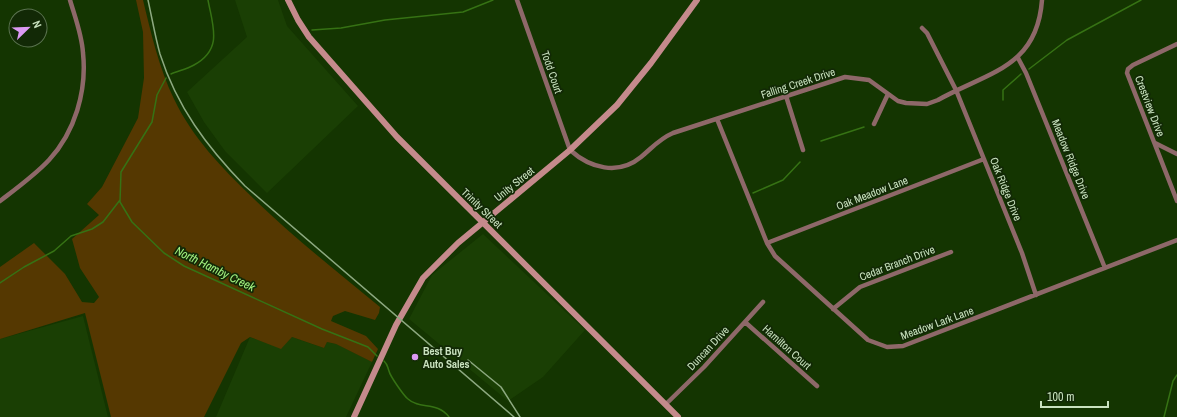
<svg xmlns="http://www.w3.org/2000/svg" width="1177" height="417" font-family="'Archivo Narrow',sans-serif">
<rect width="100%" height="100%" fill="#143501"/>
<!-- built -->
<path fill="#1a3f04" d="M235 0H278L287 26 358 106 267 193 225 151 204 122 187 92 247 37Z
M483 234 585 330 543 377 508 401 409 319 432 275Z
M83 316 108 417H0V339Z
M250 337 281 348 292 337 324 348 327 342 336 344 372 362 346 417H216Z"/>
<!-- green -->
<path fill="#553801" d="M136 0H143C151 33 159 68 174 99 192 137 221 167 251 196 292 236 336 271 380 307L379 313 375 320 345 311 333 316 331 321 366 336 378 349 372 362 336 344 327 342 324 348 292 337 281 349 250 337 241 343 204 417H111L85 313 0 339V267L34 243 65 274 82 302 94 303 99 297 80 268 72 239 99 215 87 204 102 187 138 118 144 78 143 32Z"/>
<g fill="none" stroke-linecap="round" stroke-linejoin="round">
<!-- stream -->
<path stroke="#367214" stroke-width="1.5" d="M312 30 341 28 385 20 463 12 493 0
M1029 69 1067 40 1141 0
M171 74C178 71 187 69 194 65 223 49 213 27 208 0
M166 78 157 95 152 122 121 172 120 202 132 222 164 253 184 266 322 329 368 347 377 356
M1003 100V90L1021 74
M821 141 864 127
M753 193 783 180 800 162
M0 283 24 267 54 251 71 236 92 229 103 222 120 200
M384 361C388 365 387 366 389 371 390 376 404 396 408 399 420 410 437 401 449 417
M1164 417 1173 381 1177 375"/>
<!-- street -->
<path stroke="#8e6869" stroke-width="4.5" d="M517 0 570 150C590 168 618 176 641 157 652 148 659 139 673 133L845 77 869 80 898 101 906 103 927 104 938 100C988 72 1037 68 1042 0
M922 28 927 33 956 90 1022 253 1036 295
M1177 44 1133 65 1128 69 1127 73 1177 201
M1018 58 1026 73 1105 268
M786 96 803 150
M717 119 767 243 775 256 868 340 887 347 903 346 1177 240
M874 124 888 94
M1155 143 1177 154
M0 201C17 188 35 175 49 160 75 132 87 91 83 53 82 35 75 17 70 0
M767 243 984 159
M833 309 860 287 951 252
M745 322 817 386
M666 404 704 367 763 302"/>
<!-- secondary -->
<path stroke="#c58a8c" stroke-width="6" d="M288 0 298 20 309 37 397 137 678 417
M354 417 396 325 423 278 458 243 570 150 617 105 651 63 697 0"/>
<!-- rail -->
<path stroke="#8da980" stroke-width="1.5" d="M148 0C152 18 155 36 160 54 177 107 207 147 245 186L514 417
M468 360 501 387 520 417"/>
</g>
<!-- markers -->
<circle fill="#dc99f4" stroke="#122906" stroke-width="1.5" cx="415" cy="357" r="4"/>
<g text-anchor="middle" dominant-baseline="central" stroke-width="3.5" stroke-linejoin="round" paint-order="stroke">
<!-- street labels -->
<g font-size="11" fill="#c9e2bf" stroke="#122906">
<text transform="translate(552 72) rotate(71)">Todd Court</text>
<text transform="translate(798 83) rotate(-18)">Falling Creek Drive</text>
<text transform="translate(1150 106) rotate(69)">Crestview Drive</text>
<text transform="translate(1071 159) rotate(68)">Meadow Ridge Drive</text>
<text transform="translate(514 184) rotate(-39)">Unity Street</text>
<text transform="translate(1006 189) rotate(68)">Oak Ridge Drive</text>
<text transform="translate(872 193) rotate(-21)">Oak Meadow Lane</text>
<text transform="translate(482 208) rotate(44)">Trinity Street</text>
<text transform="translate(897 263) rotate(-21)">Cedar Branch Drive</text>
<text transform="translate(937 323) rotate(-20)">Meadow Lark Lane</text>
<text transform="translate(787 347) rotate(42)">Hamilton Court</text>
<text transform="translate(708 348) rotate(-47)">Duncan Drive</text>
</g>
<!-- poi labels -->
<g font-size="11" font-weight="bold" fill="#c9e2bf" stroke="#122906" text-anchor="start">
<text x="423" y="351">Best Buy<tspan x="423" dy="13">Auto Sales</tspan></text>
</g>
<!-- water labels -->
<g font-size="12" font-style="italic" fill="#a3f280" stroke="#122906">
<text transform="translate(215 269) rotate(26)">North Hamby Creek</text>
</g>
</g>
<!-- north arrow -->
<g transform="translate(28 28) rotate(67)"><circle r="19" fill="#122906" stroke="#5b7350"/>
<path d="M0-3L7 15L0 10L-7 15Z" fill="#dc99f4"/>
<text y="-6" font-size="11" font-weight="bold" text-anchor="middle" fill="#c9e2bf">N</text>
</g>
<!-- scale -->
<path d="M1041 401v6h67v-6" fill="none" stroke="#c9e2bf" stroke-width="2"/>
<text x="1047" y="401" font-size="12" fill="#c9e2bf" stroke="#122906" stroke-width="3" paint-order="stroke">100 m</text>
</svg>
